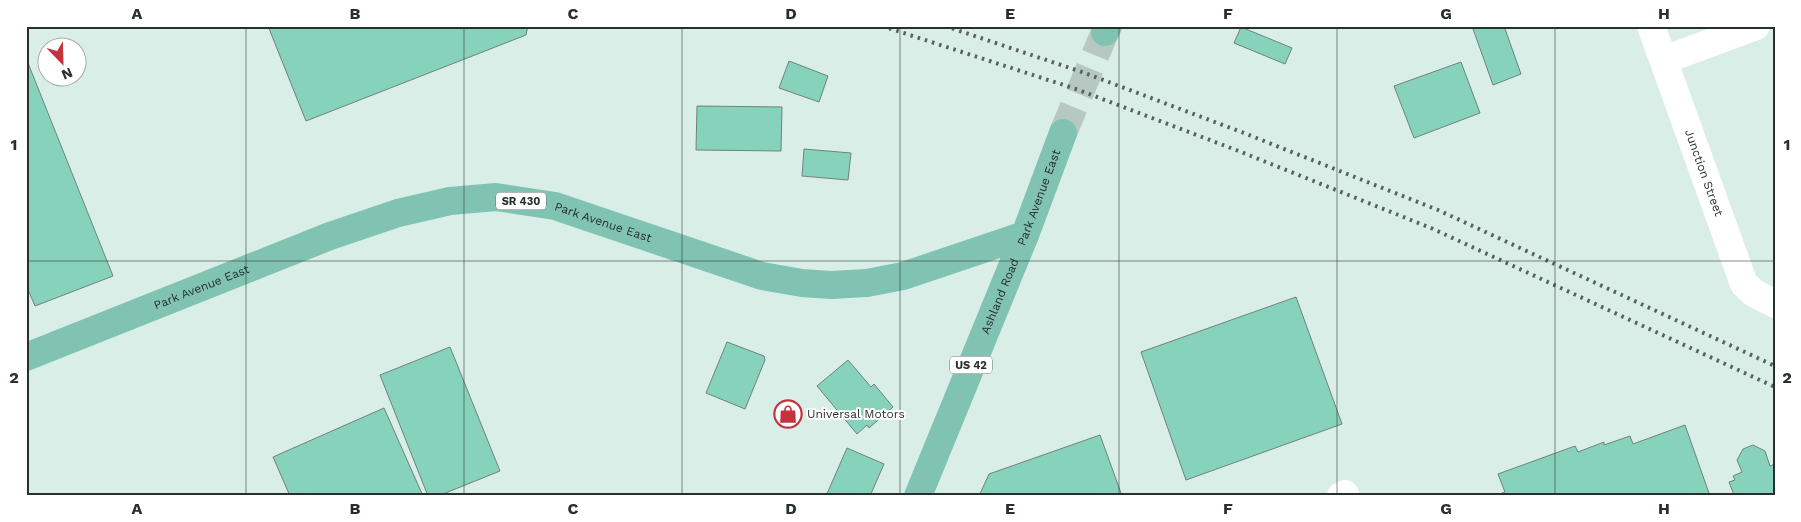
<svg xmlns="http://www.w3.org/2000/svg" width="1801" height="522" font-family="'Work Sans',sans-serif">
<rect width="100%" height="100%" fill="#d9eee6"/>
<!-- building -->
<path fill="#87d2ba" stroke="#6f837c" d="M268 26H528L526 35 306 121Z
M1472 26H1504L1521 74 1493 85Z
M1241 27 1292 48 1285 64 1234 43Z
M26 58 113 276 35 306 26 285Z
M789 61 828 76 819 102 779 88Z
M1461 62 1480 113 1414 138 1394 86Z
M697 106 782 107 781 151 696 150Z
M804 149 851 153 848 180 802 176Z
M1296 297 1342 424 1186 480 1141 352Z
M727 342 764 356 765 360 745 409 706 393Z
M450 347 500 471 438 496H428L380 375Z
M848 360 871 387 874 384 893 407 869 428 867 425 857 434 817 386Z
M384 408 423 496H290L273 457Z
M1685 425 1710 496H1494L1505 492 1498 474 1575 446 1578 452 1604 442V445L1630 436 1633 444Z
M1100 435 1121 493 1113 496H979L989 474Z
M1753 445 1765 451 1770 466 1775 464V496H1732L1734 495 1729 482 1735 480 1733 476 1742 472 1737 460 1743 449Z
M847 448 884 464 870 496H826Z"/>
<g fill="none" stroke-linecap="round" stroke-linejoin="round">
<!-- major-tunnel -->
<path stroke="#b6c8c1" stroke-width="28" stroke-dasharray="28 14" stroke-linecap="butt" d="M1063 133 1105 32"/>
<!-- minor -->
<g stroke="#fff" stroke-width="28">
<path id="s1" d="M1651 26 1744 284 1754 293 1775 304"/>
<path d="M1664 60 1756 26"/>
<path d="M1341 496 1345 494V496"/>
</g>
<!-- major -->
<g stroke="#80c3b2" stroke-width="28">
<path d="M1105 32 1108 26"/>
<path id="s2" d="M26 357 330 236 398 213 450 201 496 197 555 206 762 276 802 283 831 285 867 283 903 276 1025 235"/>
<path id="s3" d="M918 496 1025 235 1063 133"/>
</g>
<!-- rail -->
<path stroke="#57625e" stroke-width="4" stroke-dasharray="2.5 5" stroke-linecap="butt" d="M882 26 1076 89 1236 150 1431 228 1775 387
M945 26 1082 72 1244 133 1438 210 1775 366"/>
</g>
<!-- grid -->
<path fill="none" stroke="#28302d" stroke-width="1" stroke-opacity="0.55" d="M246 26V496M464 26V496M682 26V496M900 26V496M1119 26V496M1337 26V496M1555 26V496M26 261H1775"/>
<!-- icons -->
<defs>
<g id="shop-ring" transform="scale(1.4375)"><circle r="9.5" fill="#fff" stroke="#c3333d" stroke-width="1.5"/><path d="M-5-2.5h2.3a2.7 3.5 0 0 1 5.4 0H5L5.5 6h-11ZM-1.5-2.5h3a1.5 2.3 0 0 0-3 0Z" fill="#c3333d"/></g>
</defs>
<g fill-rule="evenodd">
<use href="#shop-ring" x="788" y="414"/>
</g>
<g text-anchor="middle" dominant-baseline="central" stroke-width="4" stroke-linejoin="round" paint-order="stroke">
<!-- shield labels -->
<g fill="#fff" stroke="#686e6c" stroke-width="1">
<rect x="496" y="192.5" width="50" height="17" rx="4"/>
<rect x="950" y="356.5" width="42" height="17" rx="4"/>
</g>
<g font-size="11" font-weight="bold" fill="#28302d">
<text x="521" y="201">SR 430</text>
<text x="971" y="365">US 42</text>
</g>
<!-- street labels -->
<g font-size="12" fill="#28302d" stroke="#fff">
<text stroke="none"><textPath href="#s1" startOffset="156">Junction Street</textPath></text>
<text stroke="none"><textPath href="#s3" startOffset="322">Park Avenue East</textPath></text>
<text stroke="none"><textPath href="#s2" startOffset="609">Park Avenue East</textPath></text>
<text stroke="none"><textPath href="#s2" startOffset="189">Park Avenue East</textPath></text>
<text stroke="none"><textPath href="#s3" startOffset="216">Ashland Road</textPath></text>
</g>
<!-- poi labels -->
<g font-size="12" fill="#28302d" stroke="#fff" text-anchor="start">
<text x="807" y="414">Universal Motors</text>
</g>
</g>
<!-- border -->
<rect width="1801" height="522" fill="none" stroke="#ffffff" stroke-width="55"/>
<!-- north arrow -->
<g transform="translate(62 62) rotate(157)"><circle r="24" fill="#ffffff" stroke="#a9acab"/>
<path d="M0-4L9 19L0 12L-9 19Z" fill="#c3333d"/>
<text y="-8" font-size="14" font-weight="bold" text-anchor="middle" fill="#28302d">N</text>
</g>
<rect x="28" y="28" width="1746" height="466" fill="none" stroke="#28302d" stroke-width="2"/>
<g font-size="16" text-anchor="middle" font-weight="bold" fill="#28302d">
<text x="137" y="19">A</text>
<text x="355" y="19">B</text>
<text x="573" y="19">C</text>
<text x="791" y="19">D</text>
<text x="1010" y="19">E</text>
<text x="1228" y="19">F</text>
<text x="1446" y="19">G</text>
<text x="1664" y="19">H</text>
<text x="14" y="150">1</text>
<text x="1787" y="150">1</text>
<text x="14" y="383">2</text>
<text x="1787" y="383">2</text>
<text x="137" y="514">A</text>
<text x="355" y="514">B</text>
<text x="573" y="514">C</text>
<text x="791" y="514">D</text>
<text x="1010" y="514">E</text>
<text x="1228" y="514">F</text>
<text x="1446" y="514">G</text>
<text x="1664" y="514">H</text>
</g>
</svg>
